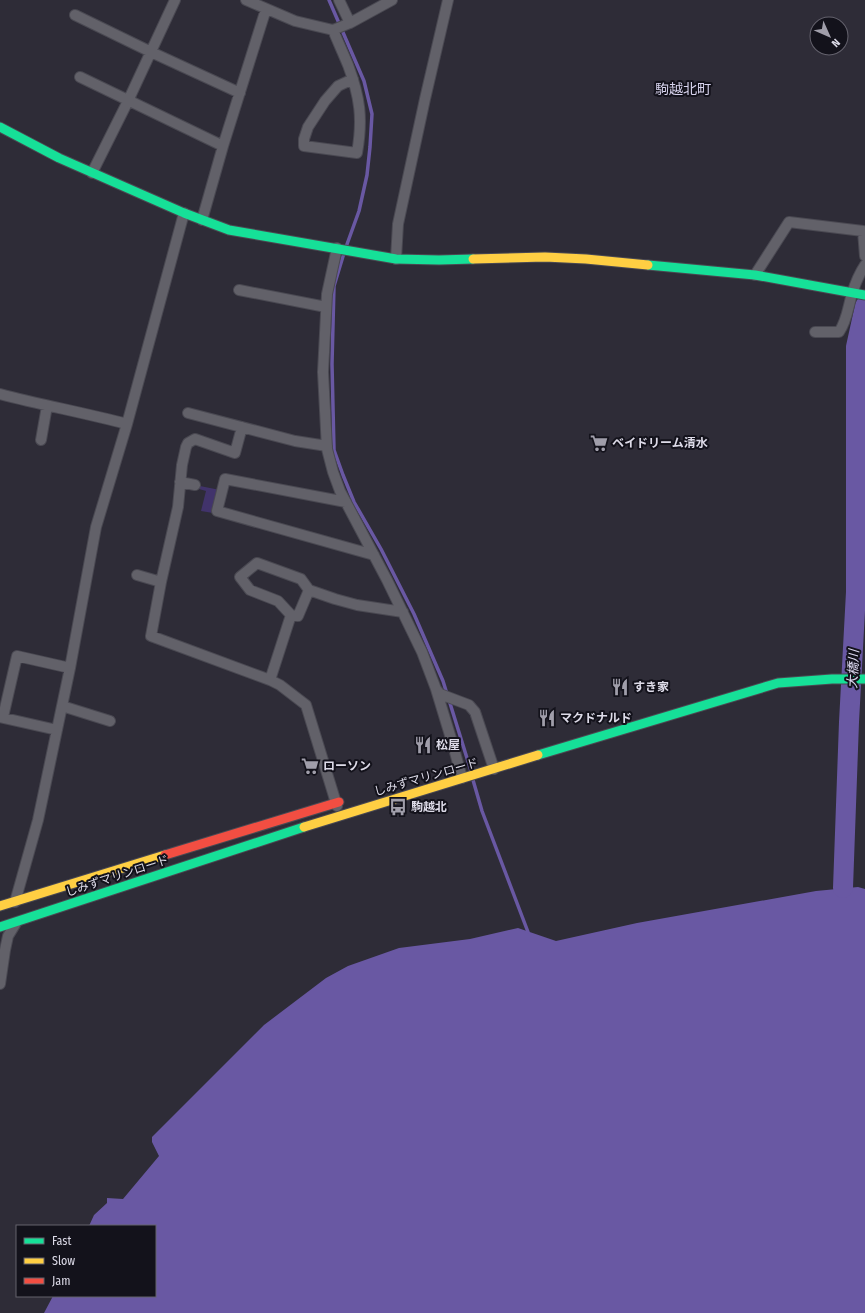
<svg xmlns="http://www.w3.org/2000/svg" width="865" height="1313" font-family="'Fira Sans Condensed','Noto Sans JP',sans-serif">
<rect width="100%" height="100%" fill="#2e2c37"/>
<!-- green -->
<path fill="#41336b" d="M200 486 220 490 213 513 201 511 206 491 199 489Z"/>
<!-- water -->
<path fill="#6958a3" d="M858 887 865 889V1313H44L53 1296H155V1226H89L94 1215 107 1203V1198L123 1199 159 1156 152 1142V1137L264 1025 326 978 348 966 399 948 470 939 518 928 556 941 637 923 816 891Z"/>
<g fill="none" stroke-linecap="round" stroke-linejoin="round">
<!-- stream -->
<path stroke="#6958a3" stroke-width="3.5" d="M329 0 364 81 372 114 370 147 367 175 359 211 346 247
M344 253 334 286 332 364 334 450 343 475 354 502 381 549 414 614 443 681 447 694
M449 700 471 771
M473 780 482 811 528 932"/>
<!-- river -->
<path stroke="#6958a3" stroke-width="20" d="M843 888 849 722 856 592V347L865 306"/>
<!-- street casing -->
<g stroke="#4a4952" stroke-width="12">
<path id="street" d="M246 0 295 21 333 30 350 23 392 0
M339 0 350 23
M75 15 151 52 240 93
M333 30C338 42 343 53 348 65 360 97 363 119 357 153L304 146V139L308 127 325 101 338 86 353 79
M80 77 223 146
M92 173 128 101 175 0
M202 220 223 146 266 9
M337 248 327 294 323 372 327 449 333 472 340 491 387 580 422 652 436 689 440 694 469 705 475 712 494 769
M396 259 398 224 425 99 448 0
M755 275 789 222 863 231 865 256
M239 290 326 307
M815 332H839C847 321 848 307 852 294 855 284 859 274 865 265
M0 394C42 405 85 413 127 424
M188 413 295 441 327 446
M242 427 235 453 195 439 188 443 186 447 182 465 178 507 161 582 151 636 270 680 291 615 278 601 250 590 240 577 257 563 301 579 309 590 335 599 357 605 403 612
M41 440 47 406
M180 482 195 485
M346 502 225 479 217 511 374 555
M137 575 161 582
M291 615 298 616 309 590
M270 680 280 685 306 705 337 806
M436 689 453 745 462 778
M62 706 110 721
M0 717 57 730
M3 717 17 656 70 668
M15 902 38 820 70 668 96 527 127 424 184 213
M0 984 5 950 8 936 16 923"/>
</g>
<!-- fast casing -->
<g stroke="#4a4952" stroke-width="11">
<path id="fast" d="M0 127 59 158 184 213 229 230 396 259 439 260 473 259
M648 265 755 275 865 295
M538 755 778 683 832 679H865
M0 927 304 827"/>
</g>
<!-- slow casing -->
<g stroke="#4a4952" stroke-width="11">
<path id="slow" d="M473 259 545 257 586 259 648 265
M304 827 538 755
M0 906 165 855"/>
</g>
<!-- jam casing -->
<g stroke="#4a4952" stroke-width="11">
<path id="jam" d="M165 855 339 802"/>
</g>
<!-- street -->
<use href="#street" stroke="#626169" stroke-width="10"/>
<!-- fast -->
<use href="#fast" stroke="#16e098" stroke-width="9"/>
<!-- slow -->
<use href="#slow" stroke="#ffcf43" stroke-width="9"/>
<!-- jam -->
<use href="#jam" stroke="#f24e42" stroke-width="9"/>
</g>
<!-- icons -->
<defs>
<g id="supermarket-bare" transform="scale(1.38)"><path d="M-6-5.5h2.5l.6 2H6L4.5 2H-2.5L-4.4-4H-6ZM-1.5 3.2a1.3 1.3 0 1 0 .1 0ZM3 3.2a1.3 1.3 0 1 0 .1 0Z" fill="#a09eaa" stroke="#13121b" stroke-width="2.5" paint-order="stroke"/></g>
<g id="restaurant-bare" transform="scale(1.38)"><path d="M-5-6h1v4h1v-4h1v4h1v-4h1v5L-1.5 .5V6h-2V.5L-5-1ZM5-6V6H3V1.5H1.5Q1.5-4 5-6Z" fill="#a09eaa" stroke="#13121b" stroke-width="2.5" paint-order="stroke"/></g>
<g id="bus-bare" transform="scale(1.38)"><path d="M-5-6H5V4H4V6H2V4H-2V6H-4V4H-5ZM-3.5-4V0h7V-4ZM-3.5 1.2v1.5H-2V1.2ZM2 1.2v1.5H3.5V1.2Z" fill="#a09eaa" stroke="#13121b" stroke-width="2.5" paint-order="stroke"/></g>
</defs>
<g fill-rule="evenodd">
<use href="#supermarket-bare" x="599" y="443"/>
<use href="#restaurant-bare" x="620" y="687"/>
<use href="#restaurant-bare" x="547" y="718"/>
<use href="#restaurant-bare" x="423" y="745"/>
<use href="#supermarket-bare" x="310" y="766"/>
<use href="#bus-bare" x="398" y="807"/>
</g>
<g text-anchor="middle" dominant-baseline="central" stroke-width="4" stroke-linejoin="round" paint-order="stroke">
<!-- poi labels -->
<g font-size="12" font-weight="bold" fill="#dddbe8" stroke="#13121b" text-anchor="start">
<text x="612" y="443">ベイドリーム清水</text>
<text x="633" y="687">すき家</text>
<text x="560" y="718">マクドナルド</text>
<text x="436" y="745">松屋</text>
<text x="323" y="766">ローソン</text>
<text x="411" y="807">駒越北</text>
</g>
<!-- street labels -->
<g font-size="12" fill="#dddbe8" stroke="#13121b">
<text transform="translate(426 777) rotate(-16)">しみずマリンロード</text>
<text transform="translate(117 876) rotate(-18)">しみずマリンロード</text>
</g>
<!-- water labels -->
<g font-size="13" font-style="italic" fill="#e0ddf4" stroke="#13121b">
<text transform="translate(853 669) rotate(-87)">大橋川</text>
</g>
<!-- quarter labels -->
<g font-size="14" fill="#d7d3ed" stroke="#13121b">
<text x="683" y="89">駒越北町</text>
</g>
</g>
<!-- legend -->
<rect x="16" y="1225" width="140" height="72" fill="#13121b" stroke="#64626d"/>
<rect x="24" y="1238" width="20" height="6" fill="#16e098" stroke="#64626d"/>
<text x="52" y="1245" font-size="12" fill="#dddbe8">Fast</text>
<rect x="24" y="1258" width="20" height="6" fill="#ffcf43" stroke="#64626d"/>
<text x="52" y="1265" font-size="12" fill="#dddbe8">Slow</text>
<rect x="24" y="1278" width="20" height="6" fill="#f24e42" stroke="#64626d"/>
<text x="52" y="1285" font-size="12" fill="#dddbe8">Jam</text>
<!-- north arrow -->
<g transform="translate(829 36) rotate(135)"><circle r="19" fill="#13121b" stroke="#64626d"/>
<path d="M0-3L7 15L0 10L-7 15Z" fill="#a09eaa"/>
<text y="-6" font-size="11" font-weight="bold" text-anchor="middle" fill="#dddbe8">N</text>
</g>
</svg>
